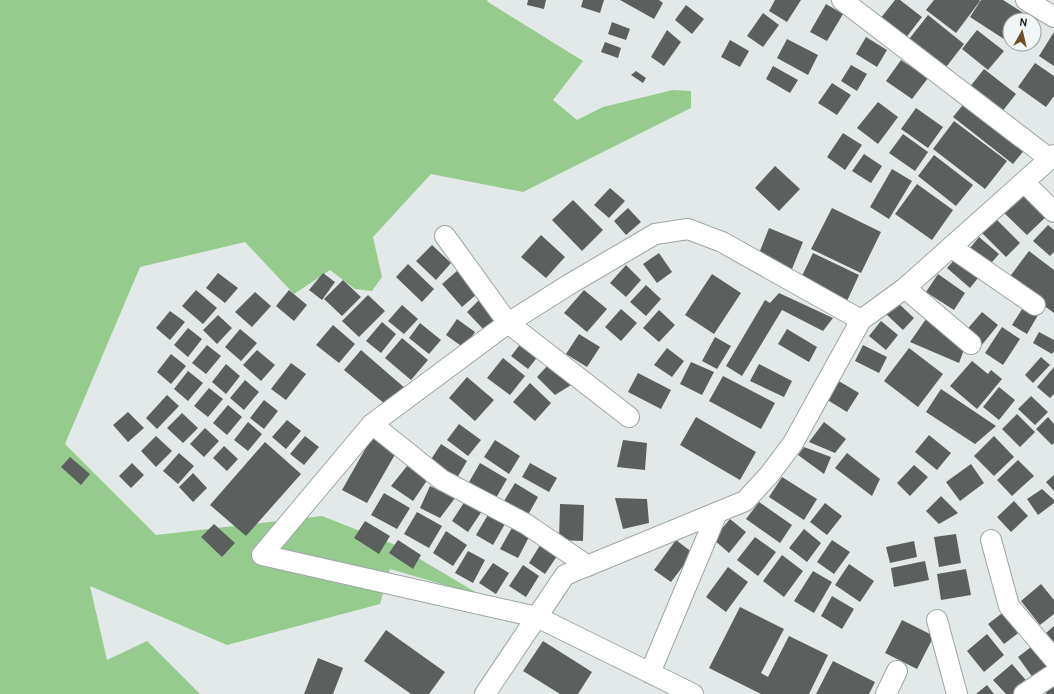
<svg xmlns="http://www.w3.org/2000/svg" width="1054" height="694" font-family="Overpass,sans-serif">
<rect width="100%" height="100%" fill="#e3e9e9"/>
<!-- forest -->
<path fill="#95cb8d" d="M0 0H487L488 2 583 61 553 100 577 120 603 107 673 90 691 91V108L523 192 431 174 373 237 382 277 372 291 355 289 330 270 294 294 245 242 140 267 65 444 156 535 322 516 398 546 482 596 390 569 380 604 227 645 90 586 107 660 147 641 200 694H0Z"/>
<!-- building -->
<path fill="#5b605e" d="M528 0H546L544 9 527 5Z
M583 0H604L600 13 581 7Z
M620 0H659L663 3 654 19Z
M775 0H801L787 22 769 11Z
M895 0H900L922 17 905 39 880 19Z
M934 0H979L980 1 956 33 926 10Z
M981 0H1003L1025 14 1021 20H1010V36L1007 41 970 17Z
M826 4 843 14 827 41 810 32Z
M686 5 704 19 692 34 675 20Z
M763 13 779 25 763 47 747 36Z
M928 15 964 44 943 71 906 43Z
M612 22 630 29 626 40 608 34Z
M667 30 681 42 664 66 651 57Z
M977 30 1004 51 988 70 962 49Z
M1054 32V66L1039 56Z
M866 37 887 50 877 67 856 54Z
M787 39 818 55 808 75 777 58Z
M730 40 749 51 740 67 721 57Z
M605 42 621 48 618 58 601 52Z
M901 60 928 78 912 99 886 81Z
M1035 63 1054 76V96L1046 107 1018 87Z
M851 65 867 74 857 91 841 81Z
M773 66 798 80 790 93 766 79Z
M984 69 1016 94 1001 113 969 88Z
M636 71 646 78 643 83 631 75Z
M832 83 851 95 837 115 818 103Z
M966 101 1026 148 1013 164 953 117Z
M878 102 898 117 878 144 857 128Z
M916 108 943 127 928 148 901 129Z
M954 121 1007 161 985 189 933 149Z
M843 133 862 145 845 170 827 157Z
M903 134 928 152 915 171 889 153Z
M864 154 882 166 871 183 852 171Z
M934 155 973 185 956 206 918 176Z
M775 166 800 189 779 211 755 188Z
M892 169 912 181 889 219 870 207Z
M917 184 953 210 932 240 895 214Z
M610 188 625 201 609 218 594 205Z
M1024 189 1049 214 1027 235 1002 211Z
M573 200 603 230 582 251 552 220Z
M628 208 641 222 626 235 614 221Z
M832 208 881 232 861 273 811 249Z
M996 219 1020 243 1006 257 982 233Z
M1048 225 1054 230V252L1050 256 1033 241Z
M769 228 803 242 792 269 758 256Z
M541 235 565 257 546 278 521 257Z
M979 237 999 254 986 269 966 253Z
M432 245 451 263 436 280 416 261Z
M1029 251 1054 270V313L1008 279Z
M659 253 672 272 657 283 643 264Z
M813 253 859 275 847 301 801 278Z
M955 259 978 278 970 288 947 268Z
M408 264 434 289 422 302 396 277Z
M626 265 641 280 626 297 610 283Z
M457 271 477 294 462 307 442 284Z
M218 273 238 288 225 303 206 288Z
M323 273 335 282 322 300 309 290Z
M712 274 741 293 714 334 685 315Z
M938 274 965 293 954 310 926 292Z
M343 280 361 297 342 316 324 299Z
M646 285 661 299 646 316 630 302Z
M196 290 217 308 203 324 182 306Z
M289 290 307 305 294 321 276 306Z
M584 290 607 309 587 332 564 313Z
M255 292 271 306 252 327 235 312Z
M779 293 833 318 823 331 782 310 742 376 726 366 765 300 770 303Z
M368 295 385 311 359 337 342 321Z
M479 300 496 318 484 330 467 312Z
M898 303 914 318 903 330 886 314Z
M402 305 418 319 404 334 388 321Z
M1024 306 1038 315 1027 334 1012 325Z
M621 309 637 323 621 341 605 327Z
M659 310 675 325 659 342 643 328Z
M170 311 185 322 170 340 156 328Z
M982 312 998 325 981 346 964 333Z
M218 315 232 328 217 344 203 330Z
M457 319 475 332 464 348 446 335Z
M926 319 965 347 959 363 910 342Z
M881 321 898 335 886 350 869 336Z
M382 322 396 334 381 353 366 341Z
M420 323 441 340 429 354 409 338Z
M333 325 355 344 339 363 316 345Z
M1002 327 1020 339 1003 365 985 353Z
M188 328 202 339 188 357 174 345Z
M240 329 257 343 241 361 225 347Z
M787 329 817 347 809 362 778 344Z
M1039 332 1054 340V351L1052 354 1033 343Z
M579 334 600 347 587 367 566 354Z
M715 337 731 346 717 369 702 361Z
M402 338 428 360 411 380 385 358Z
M522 342 539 355 528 369 511 356Z
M207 345 221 356 206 374 192 363Z
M863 345 887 357 879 373 855 361Z
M667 348 684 361 672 377 654 365Z
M909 348 943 374 918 407 884 381Z
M257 350 275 365 261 381 243 365Z
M361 350 406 389 385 404 344 370Z
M171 354 186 366 171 384 157 372Z
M1041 357 1050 365 1033 383 1025 375Z
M503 358 525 376 510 395 487 378Z
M972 361 988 374 991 370 1002 379 977 409 950 386Z
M691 362 714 372 702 395 680 384Z
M291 363 306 374 286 400 271 389Z
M226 364 240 376 226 394 212 382Z
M549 364 571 385 555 395 537 377Z
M759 364 792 381 784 397 750 381Z
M1054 367V394L1050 398 1037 387Z
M188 371 203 383 188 401 174 389Z
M638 373 671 390 661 409 628 392Z
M723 376 775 403 761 429 709 401Z
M467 377 494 400 475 421 449 398Z
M832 377 859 393 847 412 821 396Z
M245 380 259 392 244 410 230 398Z
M530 383 551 403 535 421 513 402Z
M999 387 1015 400 999 420 983 407Z
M209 388 223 399 208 417 194 406Z
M941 389 996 426 975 444 926 412Z
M167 395 179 406 157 429 146 418Z
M1031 396 1048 412 1035 425 1018 409Z
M264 400 278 411 264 429 250 418Z
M228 405 242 417 227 435 213 423Z
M128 412 144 428 128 442 113 425Z
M182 413 198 428 183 443 167 428Z
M1017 414 1035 432 1020 447 1002 429Z
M696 417 756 452 740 480 680 445Z
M1048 417 1054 424V443L1052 445 1036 429Z
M287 420 301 431 286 449 272 437Z
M248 422 262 434 248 451 234 440Z
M824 422 846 439 835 453 809 442Z
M459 424 481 440 468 456 447 440Z
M205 428 219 441 204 457 190 444Z
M929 435 951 453 937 470 915 452Z
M156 436 172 451 156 467 141 451Z
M305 436 319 447 304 465 290 454Z
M994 436 1014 457 994 476 974 456Z
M372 437 397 451 367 503 342 490Z
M495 440 520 456 509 474 484 457Z
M623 440 647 443 645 470 617 467Z
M265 442 301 474 246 536 210 505Z
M441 444 467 461 457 478 430 461Z
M224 446 238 459 227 471 213 458Z
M804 447 831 457 824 474 798 455Z
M179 453 194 466 178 484 163 471Z
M847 453 880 479 872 496 835 468Z
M70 457 90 474 81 485 61 467Z
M1018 460 1034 476 1012 496 997 480Z
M132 463 144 475 131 488 119 476Z
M480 463 507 479 496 498 469 482Z
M530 463 557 478 549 492 522 477Z
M971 464 984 483 960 501 946 482Z
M914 465 928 477 910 496 897 483Z
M407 466 428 479 413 501 391 486Z
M193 473 207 488 193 502 179 487Z
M1054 475V491L1046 482Z
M782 477 817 499 804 520 769 497Z
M515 483 538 497 528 515 504 501Z
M430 486 455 498 440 518 420 508Z
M1042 489 1054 500V503L1038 515 1027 499Z
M384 493 410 508 397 529 371 515Z
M941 496 958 513 939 524 926 511Z
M615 498 647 499 649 523 623 529Z
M465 501 482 511 468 532 452 521Z
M1014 501 1028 516 1011 532 997 517Z
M759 502 792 525 780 543 746 519Z
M825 503 842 516 827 535 810 522Z
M560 504 584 505 583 541 559 540Z
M417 512 442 526 429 548 404 534Z
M489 513 506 522 493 545 476 535Z
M730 519 746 532 729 553 713 539Z
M365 521 390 536 379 554 354 538Z
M214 524 235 543 222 557 201 537Z
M513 526 530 535 518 558 500 549Z
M804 529 821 543 807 562 789 548Z
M446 531 467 545 453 566 433 553Z
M956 534 961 563 939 567 934 537Z
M755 537 776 552 758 576 737 560Z
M398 540 421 555 413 569 389 553Z
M676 540 693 553 671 582 654 570Z
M832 540 850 552 834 574 817 562Z
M914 541 917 557 890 563 886 547Z
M542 542 559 553 545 574 529 563Z
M468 551 485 560 473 583 455 573Z
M782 555 803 571 784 597 763 581Z
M925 561 929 580 894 587 891 568Z
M493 563 509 573 496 594 479 583Z
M849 564 874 581 860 602 835 585Z
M523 565 539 576 526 597 509 586Z
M728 567 748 582 726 612 706 597Z
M966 569 971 595 941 600 937 574Z
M813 571 832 582 814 613 794 601Z
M1041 584 1054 600V614L1040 625 1021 601Z
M832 596 854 609 842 629 821 616Z
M740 607 784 629 761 673 768 677 789 636 828 655 809 694H761L709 668Z
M1005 611 1021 631 1004 644 988 624Z
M902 620 934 636 917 669 885 653Z
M1054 626V642L1046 633Z
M386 630 445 672 429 694H411L364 661Z
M987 634 1004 655 984 672 967 651Z
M543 641 592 672 578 694H560L523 671Z
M1035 644 1054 668 1036 682 1018 657Z
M318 658 343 668 333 694H304Z
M833 661 875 682 869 694H816Z
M1012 664 1031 686 1021 694H1006L993 680Z
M1054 683V694H1047L1044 691Z
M987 685 994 694H976Z"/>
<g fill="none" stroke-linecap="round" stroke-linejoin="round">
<!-- street casing -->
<g stroke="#9ea5a4" stroke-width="22">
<path id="street" d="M842 0 1050 159
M1026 0 1054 17
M1024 182 1054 212
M445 236 508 323 629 417
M951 247 1035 305
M905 288 971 344
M372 424 442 480 526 524 588 566
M991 540 1009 606 1054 659
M937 620 957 694
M650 673 717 513
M485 694 565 575 745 501 769 475 793 443 861 320 905 288 1054 155
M693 694 537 617 262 555 372 424 508 323 570 284 655 234 688 229 722 242 861 320
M886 694 897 671
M1024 694 1054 674"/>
</g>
<!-- street -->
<use href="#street" stroke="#fff" stroke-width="20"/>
</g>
<!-- north arrow -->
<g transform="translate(1022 32) rotate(8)"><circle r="19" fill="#f0f7f6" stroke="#9ca1a0"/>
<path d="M0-3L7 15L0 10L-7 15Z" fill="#704e26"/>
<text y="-6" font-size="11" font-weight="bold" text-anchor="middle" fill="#1e2020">N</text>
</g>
</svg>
